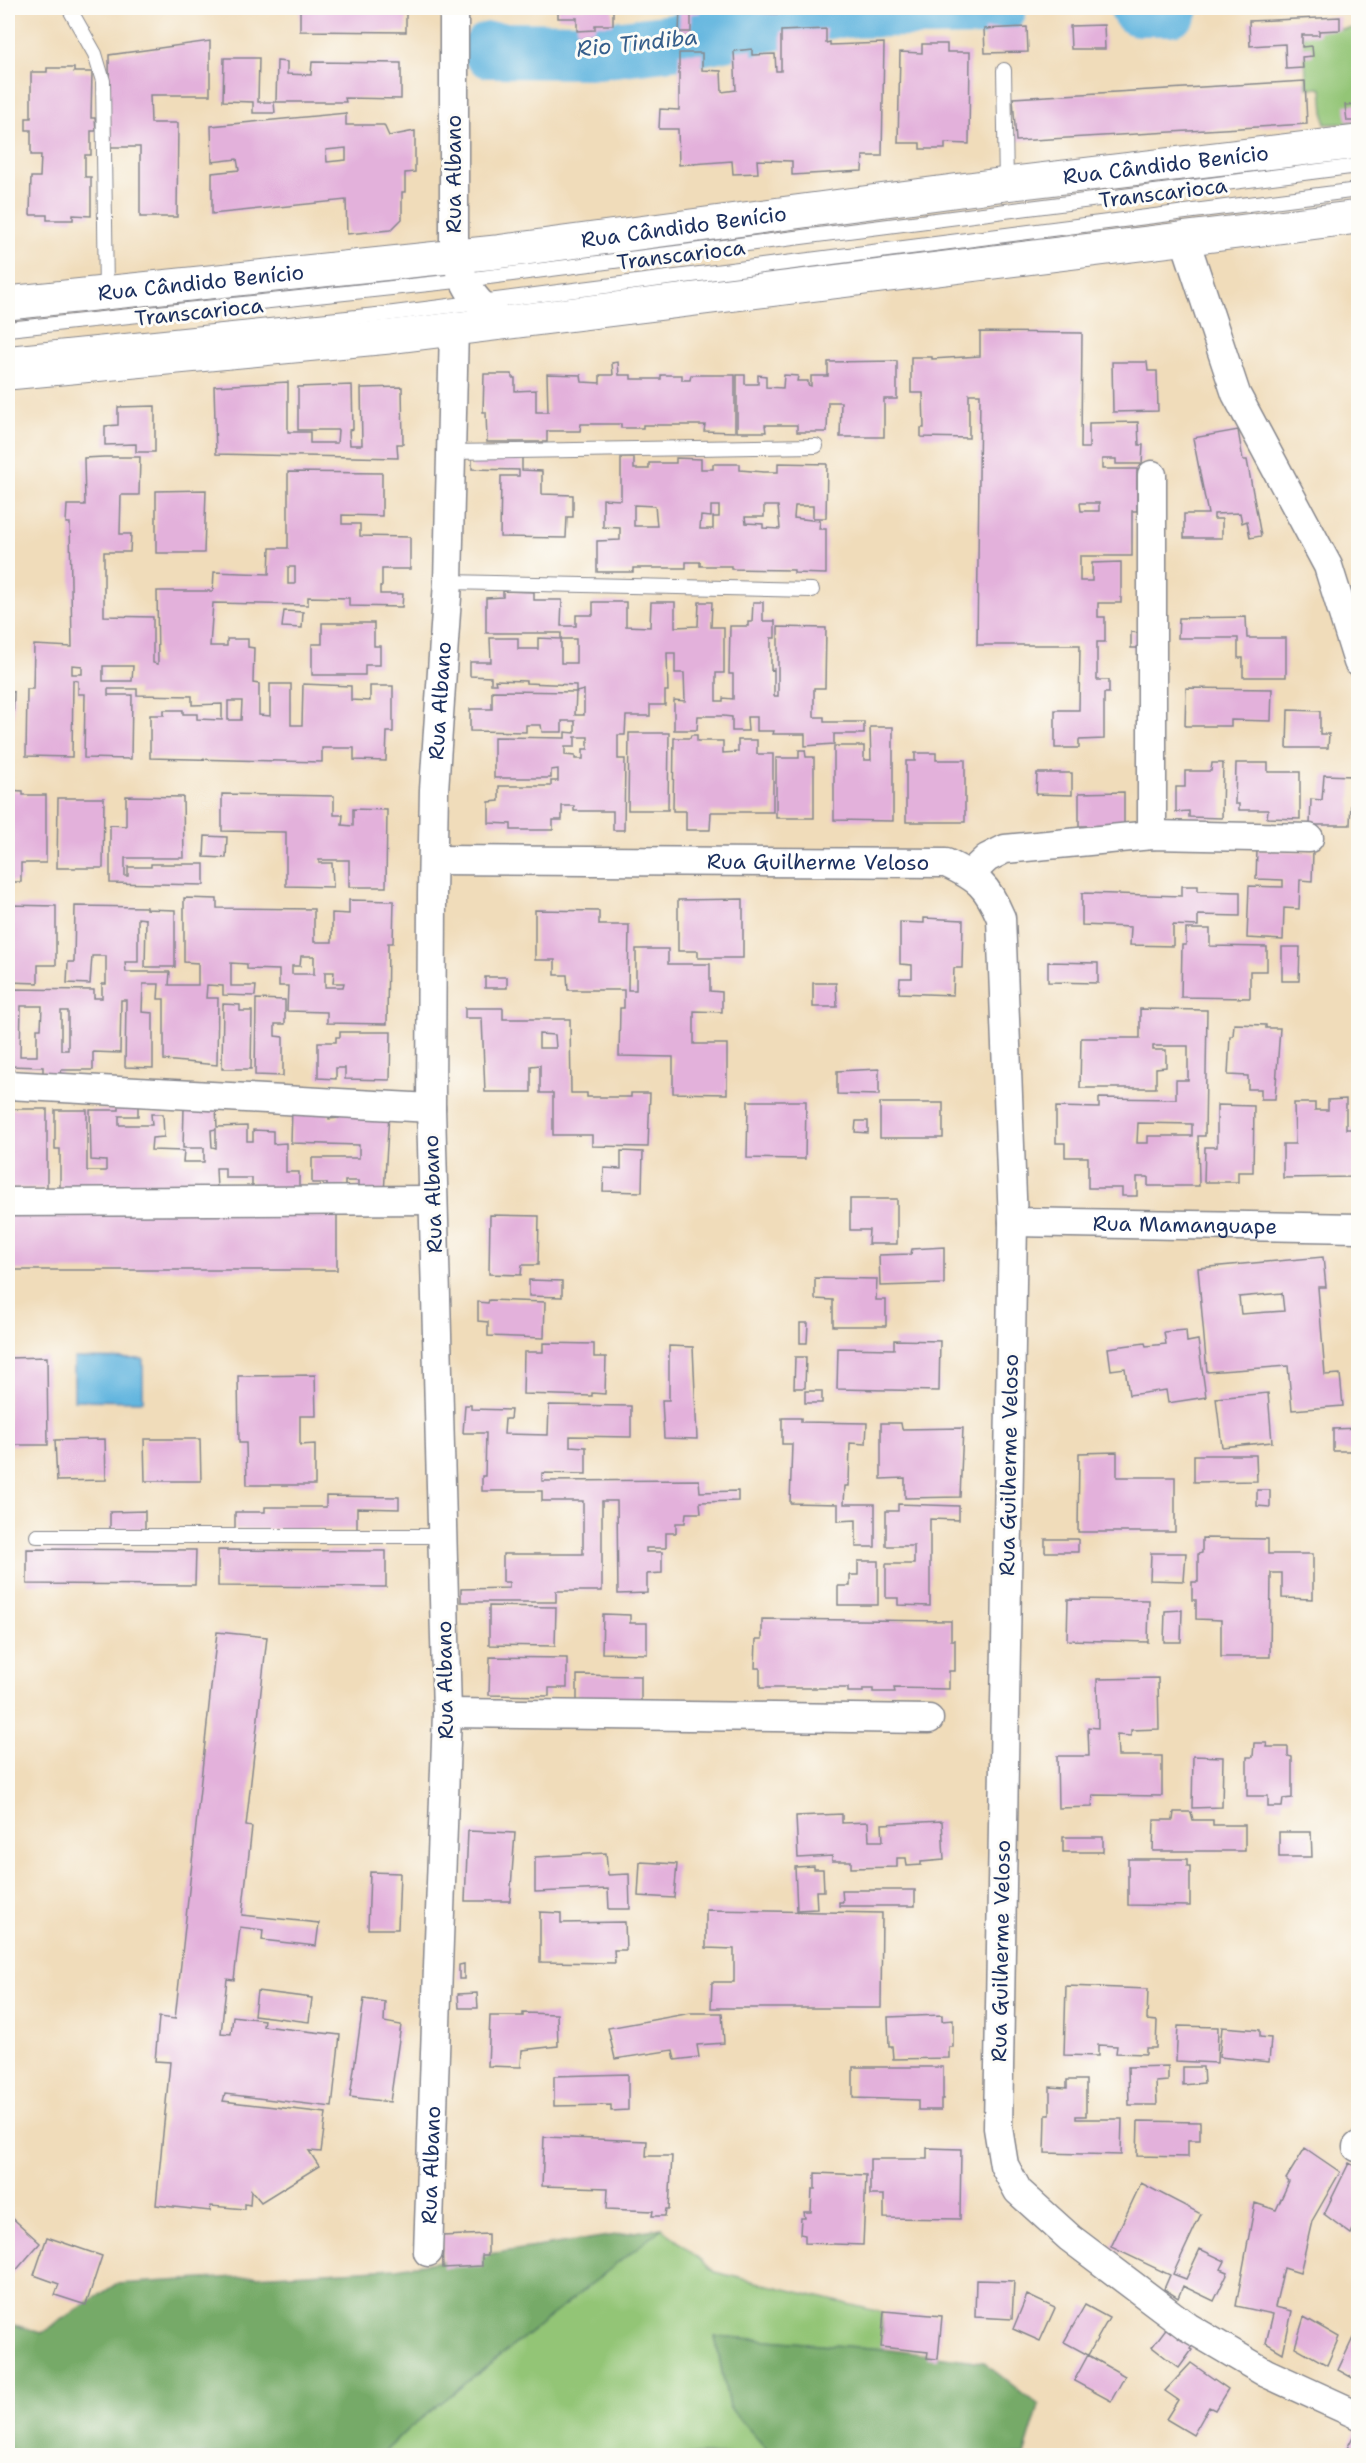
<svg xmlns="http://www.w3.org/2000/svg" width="1366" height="2463" font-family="'Shantell Sans',sans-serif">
<rect width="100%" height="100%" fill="#fdfcf7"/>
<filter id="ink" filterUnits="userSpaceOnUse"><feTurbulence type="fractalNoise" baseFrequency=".0167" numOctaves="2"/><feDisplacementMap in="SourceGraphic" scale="12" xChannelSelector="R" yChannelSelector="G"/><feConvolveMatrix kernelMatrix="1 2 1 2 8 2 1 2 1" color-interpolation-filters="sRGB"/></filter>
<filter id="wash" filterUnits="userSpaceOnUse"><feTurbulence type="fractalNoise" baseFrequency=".008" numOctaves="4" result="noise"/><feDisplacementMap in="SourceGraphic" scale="24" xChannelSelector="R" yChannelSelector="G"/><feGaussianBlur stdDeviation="1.35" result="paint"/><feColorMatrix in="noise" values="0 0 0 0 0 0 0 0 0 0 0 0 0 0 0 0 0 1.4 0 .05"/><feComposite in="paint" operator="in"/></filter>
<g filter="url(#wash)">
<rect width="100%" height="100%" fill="#f0dcba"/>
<!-- green -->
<path fill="#93c576" stroke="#577a6a" stroke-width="1.5" d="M1358 28V123L1325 124 1322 88H1307L1303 31Z
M662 2228 715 2272 881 2312 883 2349 715 2336 729 2407 772 2455 381 2456 408 2429Z"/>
<!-- forest -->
<path fill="#76aa67" stroke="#486c62" stroke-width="1.5" d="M662 2228 408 2429 381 2455H8V2323L42 2333 116 2284 396 2268Z
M715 2336 883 2349 983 2362 1039 2406 1024 2455H772L729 2407Z"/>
<!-- water -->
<path fill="#64b6df" stroke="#40729e" stroke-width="1.5" d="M74 1358 143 1359V1401L74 1400Z"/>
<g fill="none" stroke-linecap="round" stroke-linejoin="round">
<!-- river -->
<path stroke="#64b6df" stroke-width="56" d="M1138 8H1171
M490 50 598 51 689 40 834 10 999 8"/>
</g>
<g id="blocks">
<!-- building -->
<path fill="#e3b1db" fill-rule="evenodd" d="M300 8H406V32L300 31Z
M558 8H613V25H595V30L577 31V18H558Z
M680 8H700V13L691 14V32H679Z
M755 8H782V14L755 13Z
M8 14H13L12 234H8Z
M1340 17V30L1319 31V35H1302V47L1312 46 1313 56 1302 57 1303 68 1286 69 1285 44 1250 46 1249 21Z
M1104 25 1105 49H1071L1070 26Z
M1027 27 1028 52 985 53 984 29Z
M826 29V43L830 42V45L884 43 882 156H863L862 171 792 175V161L757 160 758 173 733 174 732 161 679 165 678 129H659L660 109 679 110V53H702V70L721 71 722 92 736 90 734 51 752 49V55L775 54 776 71H781V31Z
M210 41V95H150L151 123H178L177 217H140V147H110L109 55Z
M922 44H947V52H970L969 144 945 143V149H920V143H898L900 52 922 53Z
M224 58H259L258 102H274L275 113H253V102L223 101Z
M277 61 287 62V74L311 75 312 62 401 63V99L345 98 346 102H276Z
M47 68H74V72H92L91 118H95L96 131H91V155H85V177H91V216L73 215V220H47V215H30L31 177H40L41 155H31V130H26V118H31V72H47Z
M1305 81 1307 124 1016 141 1013 98Z
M1358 104V121H1347L1345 105Z
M346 113V125H384L389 136 415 131V172L405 173V192H402V219L391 230 347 234 346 200 212 214V173L239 170 237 159 212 162 211 126ZM346 148V160L327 162 326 150Z
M980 332 1082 333 1081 448H1089V423L1138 422 1139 445H1143L1142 464H1116V459H1102V469H1137V511H1132V556H1080V581H1092V563L1121 562V603H1098V617H1105V642H1097V680H1109V693H1104V739L1079 740V748H1055V710H1079L1080 645H977L980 394H969V438L921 437V428H924L923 393H911V357H932V359L980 356ZM1080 503H1099V511H1081Z
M897 361V399H884V437H840L841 402H828L827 432H797V425H765L766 432H737V375H745V384H758V375L766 376V387L783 388 784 375 798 376 797 381H808V385L811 386V376H828V362Z
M618 362 619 375H631V379H661V375H682V380H690L691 375H735V432L704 431 705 425H643V428H621V424H581L580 431H547V442H487L486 412H483L484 374H512V378H515V391L536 390V412H548L547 374 581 375 582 382 600 383V375H613L612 363Z
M1112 362H1147L1148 371H1157L1158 411 1113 412Z
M288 382V432H310V443H337L338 430H298V387L352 385 353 429 349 430 350 445H362L361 388 402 387 403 444H397L398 458 216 454 214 386Z
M155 406V452H136V444L105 445V426L118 425V407Z
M1238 430 1243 460H1247L1261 536 1250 538 1247 521 1242 523 1240 513 1214 514V519H1222V538H1184V514H1208L1193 438Z
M472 456 522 457V470L542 471V494L573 495V517H567L566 538 500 537 501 476H519V470L472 469Z
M104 457H140L139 495H121L120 534H131L130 552H104V616L153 617V663L158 664 157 591H213L214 572 269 574 270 548H288V472L382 473V516L342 515V524H360V536L410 537V569H382V586H380V594H403L402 607 349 606V598L308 597V605L213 603 210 646H227V639H248V647L254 648 253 683 259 684V715L270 716V684H291V725H302L303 684 351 686V700L370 701V686H393V732H387L386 761 354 760V748H322V762L150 758V715H164V710H183V714H197V719L222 720V704L192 705V696L137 695V689H108V695H132L131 759 84 758 85 694H78V681L73 680 72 757 26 756 27 689H33L34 645 72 647 70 523H66L67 505H85L84 458ZM288 567H295V584H288ZM72 665 82 666V674H72ZM103 666H133L132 681H103ZM228 701H242L241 720H228Z
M621 458H634V469H649V463H676V458L701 459V469H713V464H740V470L764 472H778V463L827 464 826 518H813V506H795L794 518 820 521 819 529H826V574L794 573V570L731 569V566H700V562H686V568H633V572H597V541L620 540V528L603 527V499L621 500ZM634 505 655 506 657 526H634ZM711 506H719V517H713V529H700L701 516 711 517ZM764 506H778L780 529 763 528V524L746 523 745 517H764Z
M206 490 204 553H156V491Z
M503 591 534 592V600H562L561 626H576V615H593V602H626V626L650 627 651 602H675V627L698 626 699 602H712L711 627H724V673H716V701H723V698L733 699V674H729L730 626H748V622H752L753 602H763V621H775V638H771V670L774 669V696H778V627L826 628 825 688H814V717H824V722H864V734H834V744L805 746V734H773L774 731H757V717H747L748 731H732V717L723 716H698L697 730H674V700L685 701 684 673H675V653H667L668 691H665V705H650V716H626L625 735H618V759H625L624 830H613V811H574V806H562V820H553V830H511V824L489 823V802L499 801V786H551V781H558V769L551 770V778H494V737L565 738V732L575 733V721H562V732H542L541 725H526V732L470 731V709H492V691L576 692V685L526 683V681L495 680 496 684H491V677L470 676V662H491L490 638H518V649H538V638L561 639V633H486V598L503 597ZM561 639H576V663H561ZM584 690V715H575L576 692ZM575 737H588V749H583V759H575V756L565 755V747H575Z
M284 611 303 612 302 628 282 627Z
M1246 617 1247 638H1286V677H1243V658H1238V638H1178L1179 618Z
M322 623H374V646H380V665H365V675H312V644H322Z
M1131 632 1140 633V648H1131Z
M1186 688 1272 689 1271 721 1231 720V726H1185Z
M8 691 14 692 12 756H8Z
M1288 710 1320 711V734H1329L1328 748H1287Z
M870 727H893V821L834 820V746H864V760H871Z
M629 733H669L668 810H628Z
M691 735H697V741H723V753L738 752V740H757V754H773V812H711L710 830H686V811H673L674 738H690Z
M799 750H805L806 757H814V818H776V758H799Z
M915 753H936V760H965V822H906V761H915Z
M1212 763H1223L1222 818 1189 817V811L1176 812V787H1185V771H1211Z
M1236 763H1268V772H1300V819L1267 818 1268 810H1239V804H1235Z
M1037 773H1072V795L1036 794Z
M1324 775 1352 776 1350 825H1310L1311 799 1322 800Z
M8 790 23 791V795H46V863H21V882H8Z
M1124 792V826H1079V793Z
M222 794 334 796V815H343L342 825 353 826V809L387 810 386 887H349V860H319V863H332L333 887 286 886V832L222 831Z
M126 796 183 797 184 858H125V876H128V867H151V864H204V885L110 883V825L126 826Z
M58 798H104L103 868H57Z
M205 836 227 837 226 858 204 857Z
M1257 850 1313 852 1312 881 1300 880 1299 909 1284 908 1283 940 1247 938 1249 886 1283 887V880L1256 879Z
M1182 886H1198V891L1240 892V916L1198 915V926L1173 925V946L1130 945 1131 927 1082 925V893L1182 896Z
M184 898 217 899V908L314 909V942H332V913L349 914V900L394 901 393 943H388L387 1024 327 1023V1012L287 1011 288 986H279V970L247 969V964L231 963V986H256L255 996 223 995V986L207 985 206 998H218L217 1065 164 1060V999H158L159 984H143L142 1012 153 1013V1068L125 1067 126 1000H121L120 1053 93 1052V1070H61L60 1075H43V1067L8 1066V989L94 990V998H102V984H106V956H92L90 984 67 983 68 962H74L75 906 146 907V909L175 910V967H145L146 919 138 918V962H125L126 972H170L169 985H198V963L184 962ZM301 956H314V974H292V966H300ZM325 972H334L333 983H344L343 987H325ZM21 1006H42L41 1029H37V1056H20ZM61 1011H68V1050H61Z
M743 899V958H698V951H678V900Z
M8 905 56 906V965H38V983L8 982Z
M535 910 599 911V925H629L628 990H636V949H668V964H710V991L722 992V1012L694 1011V1044H727V1094L673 1093V1057L619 1056 620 1008H624V990H568L567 975H555V960H535Z
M924 918 963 920 962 968H954L953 995 899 993 900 978H912V965L900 964V922L924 923Z
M1186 929H1210V946L1267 947V971H1250V998L1181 997 1182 945H1186Z
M1282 947H1300L1299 981H1282Z
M1048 962 1098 963V983L1048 982Z
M485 977H507V988H485Z
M813 983H836L837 1007H813Z
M256 999 285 1000V1024H275V1036L283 1037V1076L255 1075Z
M223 1004 240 1005V1011H252L251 1069H222Z
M465 1008H503V1019H570L571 1093H587V1097H631V1093H650L648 1147 592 1146V1135H553V1093H540V1065L531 1066V1092H485L482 1018H465ZM539 1034 555 1035 556 1048H539Z
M1140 1009 1207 1010 1205 1136H1198L1199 1186H1148V1177H1137V1196H1122V1188H1088V1157H1065V1143H1056V1107L1099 1108V1098L1176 1099V1080H1188V1046H1153V1050H1166V1067L1156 1068V1088H1080L1081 1038H1140ZM1138 1123 1192 1124V1136H1148V1143H1137Z
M1234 1024 1266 1025V1028H1280L1275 1099H1261V1089H1248V1076L1228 1075 1230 1036H1233Z
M340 1032H391L390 1080 345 1079V1068H336V1079L318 1078V1042H336V1037H340Z
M879 1069V1095L837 1094V1071Z
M1346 1099V1129H1354V1177L1283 1178V1144H1295L1294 1103H1315V1110H1328V1100Z
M748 1101H806L805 1159 747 1158Z
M880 1103H943V1138H880Z
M119 1104H138V1116H119V1125H152L151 1114H163L164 1137 152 1138 151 1150 184 1151 183 1162H204V1148H183L184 1108H216L217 1127 247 1126V1141H253V1130L273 1131V1144L286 1143V1172H299V1191H252V1178H225V1168H216L217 1190 60 1189V1149H55V1110H87V1171H106V1161L91 1160 90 1110H119ZM216 1129V1148L212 1147 211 1130Z
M1217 1105 1254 1106 1253 1172H1238V1182H1204L1205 1147H1217Z
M292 1107 329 1108V1119L339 1118V1108L389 1114 384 1193 358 1192V1181H345V1192H327V1183H312V1158H359V1145L291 1143Z
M8 1109H47V1189L8 1188Z
M856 1121H868V1133L855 1132Z
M621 1151 643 1152 642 1192 603 1191 604 1168 621 1169Z
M850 1199H897V1244H868L869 1230H850Z
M8 1210 337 1212V1270H8Z
M490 1215 539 1216 538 1265H522L521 1275 489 1274Z
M944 1247V1284L880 1286 879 1255 911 1254 912 1249Z
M1323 1257 1326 1287H1318L1325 1375 1340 1374 1343 1406 1292 1410 1288 1366 1207 1372 1198 1268ZM1282 1293 1284 1311 1241 1314 1239 1297Z
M815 1278 877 1279 876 1300H886V1326H833V1300L815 1299Z
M529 1280 562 1281V1297L529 1296Z
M489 1300 545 1302 544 1338 488 1336V1322L478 1321V1302L488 1303Z
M800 1323H808L807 1343H800Z
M1186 1330 1187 1342 1198 1340 1206 1397 1168 1403 1166 1390 1129 1395 1125 1368 1111 1370 1108 1348 1145 1343 1146 1346 1166 1344 1164 1332Z
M894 1340 940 1341 939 1391 837 1389 838 1348 894 1349Z
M543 1343 594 1344V1357H606L605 1394 592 1393V1396L523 1394 524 1352H543Z
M669 1346 693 1347 697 1439 664 1438 662 1400H669Z
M47 1357 48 1445H8V1358Z
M795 1357H806L805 1388H794Z
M315 1375 316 1416H300V1445L315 1444V1485H247L246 1443H239L238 1376Z
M805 1391H822V1403H805Z
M1268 1393 1272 1442 1222 1447 1216 1398Z
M465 1405H471V1409L511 1410 510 1419H505L504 1434 548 1435 549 1405 631 1406V1437L570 1436V1446L586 1447V1474L542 1473V1481L699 1480 700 1492 738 1491V1501L700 1502 701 1513H686L685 1523H676V1533H666V1548H646V1552H662V1573L647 1574V1593L618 1594 617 1501H602V1591H556V1602H461V1589L509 1588V1582H503V1554H583V1501H542V1491H482V1476H485L486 1433H463Z
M782 1418H801V1422L867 1423 866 1444 850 1443 849 1486H845L844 1504H875V1547H856V1520L838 1521V1504L790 1503 792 1444H782Z
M881 1423H901L902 1429 963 1428 960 1497 905 1498V1478L881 1479Z
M1358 1428V1451H1333V1429Z
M105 1439 106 1480 57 1481 55 1440Z
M144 1439H200L201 1481H145Z
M1117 1452V1477H1175V1532H1078L1079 1453Z
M1194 1455H1256L1257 1481 1194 1482Z
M1257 1490H1270V1507L1257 1506Z
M326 1496 399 1497V1509L357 1508V1529H235V1512H265V1507H326Z
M898 1504 959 1506V1520L930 1519V1606L898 1605V1598H886V1564H914V1546H886V1511H898Z
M145 1511V1529H110V1512Z
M1202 1538 1268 1539V1554H1313V1599L1282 1598V1573H1271L1270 1657H1221V1620L1196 1619V1600H1192V1582H1198V1554L1202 1553Z
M1045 1539H1078V1552H1045Z
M27 1549 196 1550 195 1585 27 1584Z
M218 1550 386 1551V1587L218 1586Z
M1151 1553H1186L1184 1581 1150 1580Z
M858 1561H878V1605H838V1586H850V1575H858Z
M1068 1599 1149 1600 1148 1642 1067 1640Z
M489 1606 556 1607 555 1646 489 1645Z
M1182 1610 1181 1642H1164L1165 1611Z
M603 1614 630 1615V1623H647V1654L602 1653Z
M762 1619 951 1621V1640H955V1671H949V1689L894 1688 895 1692H873V1689H863V1692H848V1688H760V1668H755L756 1639H762Z
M217 1632 267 1637 246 1826 252 1827 242 1915 319 1923 316 1946 262 1940 263 1930 240 1927 234 1980 227 1979 221 2033 231 2034 233 2016 264 2020 263 2026 340 2035 332 2107 225 2094 223 2101 326 2113 321 2152 309 2151 319 2166 261 2202 251 2190 250 2205 245 2204V2209L211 2206 210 2211 156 2205 170 2062 155 2061 159 2017 175 2019Z
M490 1657 567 1658V1688H549V1696L489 1695Z
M577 1675 641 1676V1703H577Z
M1158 1678 1159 1729 1131 1730V1736L1117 1735 1118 1756H1162V1796L1093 1795 1092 1807 1058 1808 1057 1756H1089L1088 1727 1098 1728 1097 1679Z
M1254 1743H1267L1266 1747H1288V1756L1292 1757V1798L1283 1799 1282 1807H1268V1796H1247V1757H1253Z
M1193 1756 1223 1757 1222 1807 1192 1808Z
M1174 1812H1191L1193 1820H1213V1825H1245V1851H1153L1154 1820H1173Z
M842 1814V1823L868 1822 869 1841H883L882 1824 942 1821 944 1860 921 1862V1865L907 1866 906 1858H897V1867L851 1868V1861H832V1856L798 1858 796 1816Z
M468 1831 515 1833 510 1901H465Z
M1279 1832H1311L1312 1857H1279Z
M1063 1837H1103V1852H1063Z
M606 1853 608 1875 629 1874 630 1909H609L608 1889 535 1892V1857Z
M1128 1859H1187V1866H1190V1906L1128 1905Z
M640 1862 677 1864 674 1898 638 1896Z
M814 1866V1869H823L824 1891H816L817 1909 797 1910 795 1867Z
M370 1872 400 1873 398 1929H368Z
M842 1890H915V1906H839V1902H843Z
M706 1910 882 1913 881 2008H711L712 1982H734V1949L706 1948Z
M540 1912 561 1913V1923L625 1922 626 1950H614L615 1963 540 1962Z
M464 1964V1979H459V1965Z
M1066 1986 1148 1989 1147 2020 1157 2021 1156 2048H1146V2054L1116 2053 1117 2046 1098 2045V2056L1064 2055Z
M257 1991 312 1998 309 2022 254 2015Z
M477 1993 478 2008H459L458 1994Z
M364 1999 385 2002 384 2022 401 2025 390 2102 350 2097Z
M523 2013 557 2014 558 2046 522 2050 521 2067 488 2066 490 2016H523Z
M691 2013H722L724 2043 697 2045 699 2057 675 2060 673 2050 615 2059 608 2028Z
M942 2015V2021L953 2020V2047H949V2058L893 2059 892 2046H889L888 2017Z
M1178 2026 1218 2027 1217 2063 1176 2061Z
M1222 2027 1260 2030V2037L1271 2038 1269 2062 1219 2057Z
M1168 2066V2081L1156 2082 1157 2105H1129L1128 2067Z
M853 2067H943V2099H941V2110H918V2100L853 2098Z
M1183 2067H1203L1204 2083 1183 2085Z
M628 2074V2110L611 2111V2105L554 2106V2076Z
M1067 2080H1086V2116H1076V2119H1122L1121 2155 1045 2153 1046 2115H1050V2087L1067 2088Z
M1138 2121 1200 2122V2140H1188V2157L1137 2156Z
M544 2137 647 2141 646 2156H672L669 2209H666L665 2216H652L653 2211 607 2209 608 2188 542 2186Z
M927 2148 961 2149 960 2219 884 2218V2195H870V2159H927Z
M1305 2148 1340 2172 1312 2221 1300 2273 1284 2268 1275 2307 1292 2311 1283 2353 1266 2343 1273 2314 1236 2306 1255 2203 1276 2210 1289 2182 1286 2179Z
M1349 2163 1358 2168V2218L1351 2234 1324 2214Z
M815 2173 866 2175 863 2245 805 2243V2235L800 2234 801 2218H805L804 2212H811L812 2189H815Z
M1141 2183 1201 2214 1173 2274 1186 2279 1200 2249 1225 2261 1221 2269 1228 2272 1214 2301 1183 2286 1178 2298 1164 2289 1170 2275 1111 2247Z
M8 2214 40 2243 13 2274 11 2272 8 2276Z
M488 2234V2255H482V2266L443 2268 442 2236Z
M47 2237 102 2256 86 2305 55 2295 59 2284 34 2275Z
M976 2280 1014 2281 1012 2319 975 2317Z
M1027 2295 1055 2308 1040 2341 1013 2329Z
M1085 2305 1109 2318 1088 2355 1064 2342Z
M884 2311 942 2316 938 2359 927 2358 928 2352 881 2347Z
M1304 2317 1339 2337 1327 2365 1295 2347Z
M1168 2326 1193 2345 1190 2349 1192 2350 1179 2368 1152 2347Z
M1353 2338 1358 2340V2381L1338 2370Z
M1088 2355 1125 2376 1111 2401 1074 2381Z
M1191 2363 1228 2389 1215 2410 1209 2407 1193 2435 1166 2419 1178 2400 1165 2391Z
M1358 2427V2456H1343Z"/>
</g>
</g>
<g filter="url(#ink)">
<use href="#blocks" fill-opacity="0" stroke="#86868c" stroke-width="1.5"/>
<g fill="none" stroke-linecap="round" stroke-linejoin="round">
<!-- lane casing -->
<g stroke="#86868c" stroke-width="16">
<path id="lane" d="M69 8 95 54 103 81 106 293
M1004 70 1006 184
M8 329 457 281 1358 166
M8 353 386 314 1358 190
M450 452 816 446
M448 582 812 590
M37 1536H443"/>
</g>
<!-- street casing -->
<g stroke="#86868c" stroke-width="31">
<g id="street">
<path d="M454 8V256C466 288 474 304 504 321"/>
<path d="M1184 237 1236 394 1328 566 1358 662"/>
<path d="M1152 475V835"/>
<path id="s1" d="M434 860 946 863C978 878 987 885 1001 918L1013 1222 998 2128 1004 2165 1018 2191 1070 2238 1188 2327 1266 2373 1358 2415"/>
<path d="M970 874 987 858 1005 849 1152 835 1309 838"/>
<path d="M8 1085 431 1108"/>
<path d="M8 1202 433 1200"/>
<path id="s2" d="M1013 1222 1358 1228"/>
<path d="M447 1713 929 1719"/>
<path d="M1357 2147 1358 2146"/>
<path id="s3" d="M428 2252 447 1713 431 1108 432 894 434 790 448 582 454 328"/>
</g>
</g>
<!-- primary casing -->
<g stroke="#86868c" stroke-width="35">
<g id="primary">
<path id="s4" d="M8 303 496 252 1006 184 1358 142"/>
<path d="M8 373 389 337 1358 217"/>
</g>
</g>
<!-- lane -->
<use href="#lane" stroke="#fff" stroke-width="14"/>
<!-- street -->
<use href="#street" stroke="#fff" stroke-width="28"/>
<!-- primary -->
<use href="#primary" stroke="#fff" stroke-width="33"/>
</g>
</g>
<g text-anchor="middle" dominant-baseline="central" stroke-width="6" stroke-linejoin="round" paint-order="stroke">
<!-- street labels -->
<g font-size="21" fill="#1b2f5e" stroke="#fdfcf7">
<text stroke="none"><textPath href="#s4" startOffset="1166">Rua Cândido Benício</textPath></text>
<text transform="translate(454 174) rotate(-90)">Rua Albano</text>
<text transform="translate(1163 193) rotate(-7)">Transcarioca</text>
<text stroke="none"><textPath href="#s4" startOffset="680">Rua Cândido Benício</textPath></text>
<text transform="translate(681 255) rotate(-7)">Transcarioca</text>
<text stroke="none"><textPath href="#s4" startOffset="194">Rua Cândido Benício</textPath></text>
<text transform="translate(199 312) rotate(-6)">Transcarioca</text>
<text stroke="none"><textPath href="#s3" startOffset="1552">Rua Albano</textPath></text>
<text stroke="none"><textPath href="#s1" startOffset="384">Rua Guilherme Veloso</textPath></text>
<text transform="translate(433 1194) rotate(-92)">Rua Albano</text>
<text stroke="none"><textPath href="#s2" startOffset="172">Rua Mamanguape</textPath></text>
<text transform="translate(1009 1465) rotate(-89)">Rua Guilherme Veloso</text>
<text transform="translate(445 1680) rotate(-91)">Rua Albano</text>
<text transform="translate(1001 1951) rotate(-89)">Rua Guilherme Veloso</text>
<text stroke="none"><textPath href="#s3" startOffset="87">Rua Albano</textPath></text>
</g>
<!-- water labels -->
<g font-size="22" font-style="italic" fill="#355e8b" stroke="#fdfcf7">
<text transform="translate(637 43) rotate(-6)">Rio Tindiba</text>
</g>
</g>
<!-- margin -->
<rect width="1366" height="2463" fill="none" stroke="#fdfcf7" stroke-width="30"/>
</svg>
